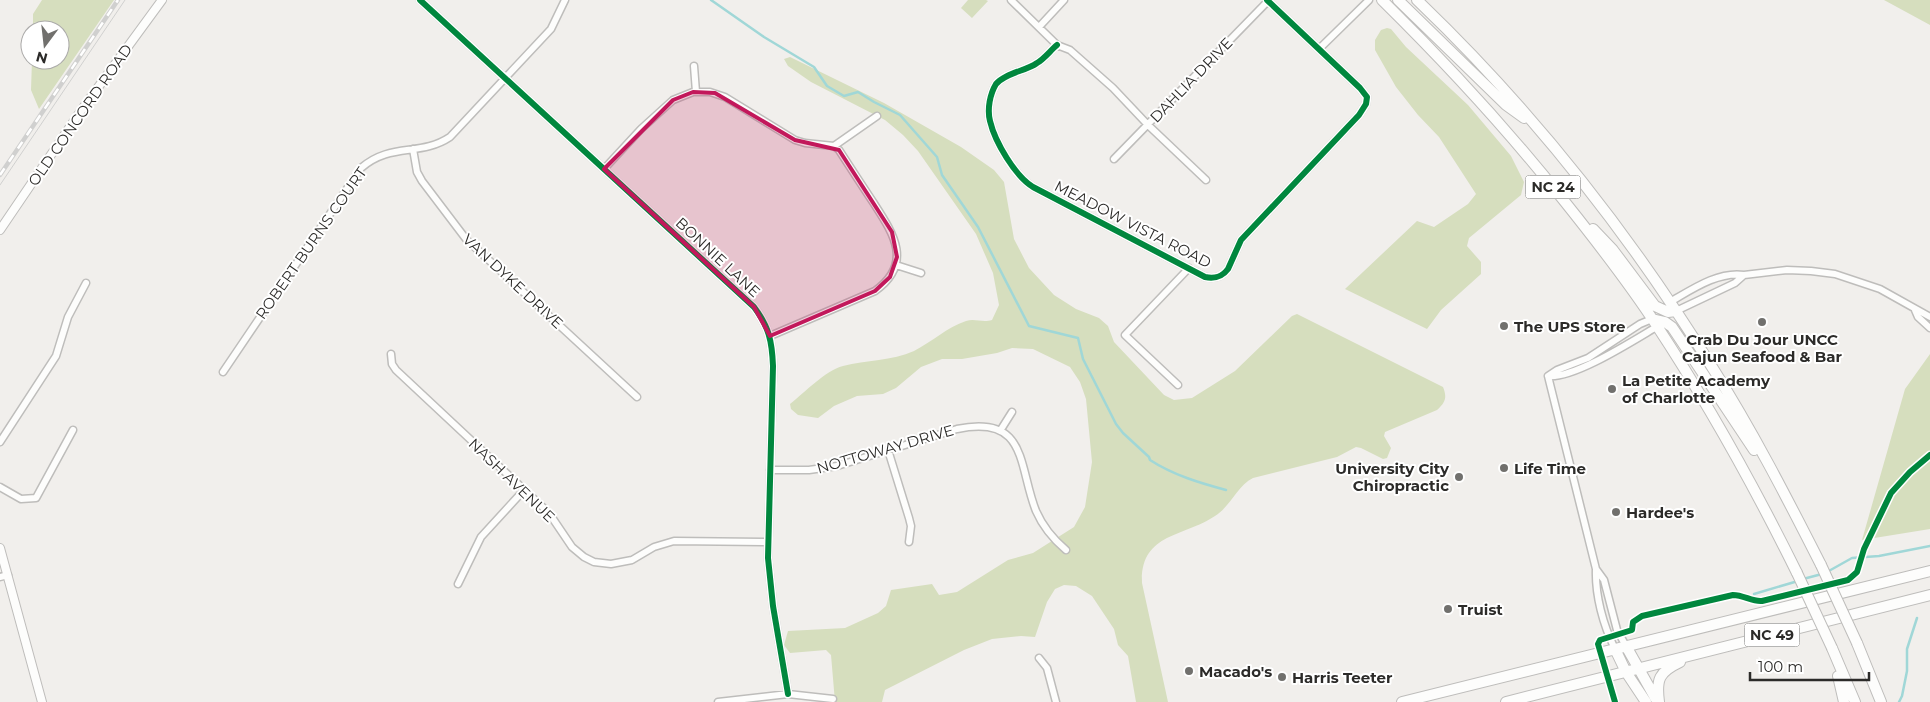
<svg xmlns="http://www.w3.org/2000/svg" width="1930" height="702" font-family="Montserrat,sans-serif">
<rect width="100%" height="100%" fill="#f1efec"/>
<!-- green -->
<path fill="#d6debe" d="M42 0H114L39 109 31 90 32 60H60V30H33V14Z
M968 0H986L988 1 972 18 961 8Z
M1884 0H1930V25Z
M1387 28 1391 29 1406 47 1468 105 1511 156 1524 182 1521 195 1469 238 1467 246 1481 262V274L1441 310 1427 329 1345 289 1417 221 1434 227 1468 204 1476 194 1439 137 1418 115 1396 87 1375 50V40L1381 30Z
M790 57 884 103 961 147 994 170 1004 182 1014 239 1029 268 1054 295 1076 309 1099 318 1108 326 1114 342 1164 395 1174 400 1192 398 1235 371 1292 316 1297 314 1443 387C1447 397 1446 402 1437 410L1385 432 1384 436 1391 448 1387 458 1383 459 1361 448 1356 447 1337 457 1253 478C1237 486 1231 506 1215 516 1184 537 1140 533 1142 583L1168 702H1136L1128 656 1118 645 1114 629 1092 596 1076 586 1064 585 1055 589 1047 602 1035 637 1021 636 992 639 964 650 885 690 882 702H835L831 655 826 650 790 653 784 645 788 631 845 628 878 613 886 606 891 590 932 584 939 595 957 592 1008 560 1033 553 1074 527 1085 507 1092 462 1086 399 1080 382 1070 367 1033 349 1012 348 997 353 962 359H942L921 367 896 388 883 394 857 396 834 406 818 418 798 415 791 409 790 404C805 392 825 371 843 366 866 360 892 361 914 351 932 342 947 327 966 321 975 318 982 323 992 320L999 305 993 273 976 234 918 151 903 135 885 120 811 82 788 66 784 59Z
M1930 354V529L1862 540 1905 389Z"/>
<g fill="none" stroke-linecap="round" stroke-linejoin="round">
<!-- stream -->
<path stroke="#a0d7d7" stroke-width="2.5" d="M711 0 764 37 814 67 827 86 844 96 858 92 874 102 900 115 937 157 942 175 978 227 1029 326 1078 338 1083 359 1116 424 1123 433 1149 457 1150 460C1173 475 1200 483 1226 490
M1827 572 1852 558 1879 556 1930 546
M1803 579 1822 574
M1754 594 1798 581
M1899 702 1902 696 1907 671V649L1917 618"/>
<!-- minor casing -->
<g stroke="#bebdbb" stroke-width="9">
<path id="minor" d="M420 0 754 307C769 327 772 341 773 366L768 558 773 606 788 694
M1011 0 1057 45 1070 50 1113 88 1148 125 1206 180
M1039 27 1064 0
M1057 45C1050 51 1044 59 1037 63 1026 71 1005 73 996 84 990 94 987 109 990 121 995 142 1015 176 1033 187L1205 277C1215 279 1222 277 1228 269L1241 240 1359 115 1366 104 1367 97 1360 88 1267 0
M1319 49 1369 0
M694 66 696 92
M413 149 417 172 422 181 466 239 637 397
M1114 159 1268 1
M604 169 641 129 673 100 693 92H710L725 97 795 140 805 143 834 146 877 116
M896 265 921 273
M1744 275 1787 270 1811 271 1835 274 1880 289 1930 317
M1670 302C1691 290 1718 271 1744 275L1735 283 1676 311
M1915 310 1918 317 1930 328
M1652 319 1640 324 1588 358 1557 370 1548 376C1574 379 1634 340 1658 326
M770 336 875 291C914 263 893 233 873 202 861 184 850 167 839 150L834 146
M391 354 392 364 396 370 549 513 572 547 584 557 594 562 611 564 632 560 654 547 674 541 768 542
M223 372 361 168C391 142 420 157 450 137L551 29 565 0
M1548 376 1596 569
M1178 385 1125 335 1189 268
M1000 431 1012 412
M0 442 56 356 68 317 86 283
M888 450 909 518 911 526 909 542
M770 470H809L837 466 957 429C1028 414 1018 466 1036 511 1043 527 1053 539 1066 550
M0 487 21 499 36 498 73 430
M0 577 8 575
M458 584 481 537 524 490
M1615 649C1603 625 1595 595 1596 569L1604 580 1617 630 1626 646
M1039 658 1047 668 1056 702
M718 702 788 694 833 699"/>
</g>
<!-- tertiary casing -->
<g stroke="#bebdbb" stroke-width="10">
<path id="tertiary" d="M0 230 80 112 162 0
M0 548 42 702"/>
</g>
<!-- primary casing -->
<g stroke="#bebdbb" stroke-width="12">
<path id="primary" d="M1382 0C1447 64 1508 130 1565 202 1597 242 1629 283 1657 326 1709 405 1755 488 1797 573
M1398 0 1506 105 1524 118
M1417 0C1531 109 1629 233 1712 367 1752 430 1787 498 1821 565
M1593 229 1613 250 1655 306 1668 312 1676 311
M1652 319 1665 322 1672 327 1754 450
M1857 643 1881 702
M1626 646 1657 701
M1832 648 1855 702
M1615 649 1626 672 1646 702
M1838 676 1844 702
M1402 702 1930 571
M1506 702 1930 595
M1659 702C1656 679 1659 672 1680 662"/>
</g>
<!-- minor -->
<use href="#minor" stroke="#fdfdfc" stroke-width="6"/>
<!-- tertiary -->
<use href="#tertiary" stroke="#fdfdfc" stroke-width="8"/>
<!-- primary -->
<use href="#primary" stroke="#fdfdfc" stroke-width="10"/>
<!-- tram -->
<path stroke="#d0d0cf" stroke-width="1" d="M0 185 125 0"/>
<!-- rail casing -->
<g stroke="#d0d0cf" stroke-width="4.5">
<path id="rail" d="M0 175 118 0"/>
</g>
<!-- rail -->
<use href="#rail" stroke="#fff" stroke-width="2.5" stroke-dasharray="8" stroke-linecap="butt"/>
<!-- primary-bridge casing -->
<g stroke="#bebdbb" stroke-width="12" stroke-linecap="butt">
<path id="primary-bridge" d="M1821 565 1857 643
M1797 573 1832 648"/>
</g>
<!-- primary-bridge -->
<use href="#primary-bridge" stroke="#fdfdfc" stroke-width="10"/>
<!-- cycleway casing -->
<g stroke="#fff" stroke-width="9">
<path id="cycleway" d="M420 0 754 307C769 327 772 341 773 366L768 558 773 606 788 694
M1057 45C1050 51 1044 59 1037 63 1026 71 1005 73 996 84 990 94 987 109 990 121 995 142 1015 176 1033 187L1205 277C1215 279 1222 277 1228 269L1241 240 1359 115 1366 104 1367 97 1360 88 1267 0
M1615 702 1598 644 1600 640 1632 630 1633 622 1642 616 1733 595C1744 595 1752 602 1762 601L1848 580 1857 572 1864 549 1891 493 1910 472 1930 455"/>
</g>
<!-- cycleway -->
<use href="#cycleway" stroke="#00873e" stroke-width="6"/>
</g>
<!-- marked area -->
<path fill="#c2185b" fill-opacity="0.2" stroke="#c2185b" stroke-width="4" stroke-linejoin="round" d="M693 92 715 93 795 140 839 150 892 232 897 257 890 277 875 291 770 336 754 307 604 169 673 100Z"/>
<!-- markers -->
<g fill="#71706d" stroke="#fff" stroke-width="2">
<circle cx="1762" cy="322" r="5"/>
<circle cx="1504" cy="326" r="5"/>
<circle cx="1612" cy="389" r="5"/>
<circle cx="1504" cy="468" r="5"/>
<circle cx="1459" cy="477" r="5"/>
<circle cx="1616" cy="512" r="5"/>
<circle cx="1448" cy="609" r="5"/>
<circle cx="1189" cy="671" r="5"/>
<circle cx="1282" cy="677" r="5"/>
</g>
<g text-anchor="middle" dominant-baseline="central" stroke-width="4" stroke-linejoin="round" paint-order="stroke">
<!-- shield labels -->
<g fill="#fff" stroke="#6b6b69" stroke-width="1">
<rect x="1525.5" y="175.5" width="55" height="23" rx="4"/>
<rect x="1744.5" y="623.5" width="55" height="23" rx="4"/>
</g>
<g font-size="14" font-weight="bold" fill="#2c2b29">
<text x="1553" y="187">NC 24</text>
<text x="1772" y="635">NC 49</text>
</g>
<!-- street labels -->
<g font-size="15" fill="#2c2b29" stroke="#fff">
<text transform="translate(1191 80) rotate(-46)">DAHLIA DRIVE</text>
<text transform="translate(80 115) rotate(-55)">OLD CONCORD ROAD</text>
<text transform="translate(1133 224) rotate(27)">MEADOW VISTA ROAD</text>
<text transform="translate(311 243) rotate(-55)">ROBERT BURNS COURT</text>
<text transform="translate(718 257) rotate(43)">BONNIE LANE</text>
<text transform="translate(513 281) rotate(43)">VAN DYKE DRIVE</text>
<text transform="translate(885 449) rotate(-16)">NOTTOWAY DRIVE</text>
<text transform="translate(512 480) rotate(44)">NASH AVENUE</text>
</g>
<!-- poi labels -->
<g font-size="15" font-weight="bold" fill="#2c2b29" stroke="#fff" text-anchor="start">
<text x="1514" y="326">The UPS Store</text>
<text x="1762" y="339" text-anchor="middle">Crab Du Jour UNCC<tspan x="1762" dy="17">Cajun Seafood &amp; Bar</tspan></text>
<text x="1622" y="380">La Petite Academy<tspan x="1622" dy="17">of Charlotte</tspan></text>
<text x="1449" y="468" text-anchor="end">University City<tspan x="1449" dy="17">Chiropractic</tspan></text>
<text x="1514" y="468">Life Time</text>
<text x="1626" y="512">Hardee's</text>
<text x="1458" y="609">Truist</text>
<text x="1199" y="671">Macado's</text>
<text x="1292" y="677">Harris Teeter</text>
</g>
</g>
<!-- north arrow -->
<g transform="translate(45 45) rotate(195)"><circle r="24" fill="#ffffff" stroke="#abaaa9"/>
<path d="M0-4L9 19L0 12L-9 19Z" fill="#71706d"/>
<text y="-8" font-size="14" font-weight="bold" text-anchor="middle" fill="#2c2b29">N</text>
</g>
<!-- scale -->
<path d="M1750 672v8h119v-8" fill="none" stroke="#2c2b29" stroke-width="2.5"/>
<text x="1758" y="672" font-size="15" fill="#2c2b29" stroke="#ffffff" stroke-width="4" paint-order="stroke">100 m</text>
</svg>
